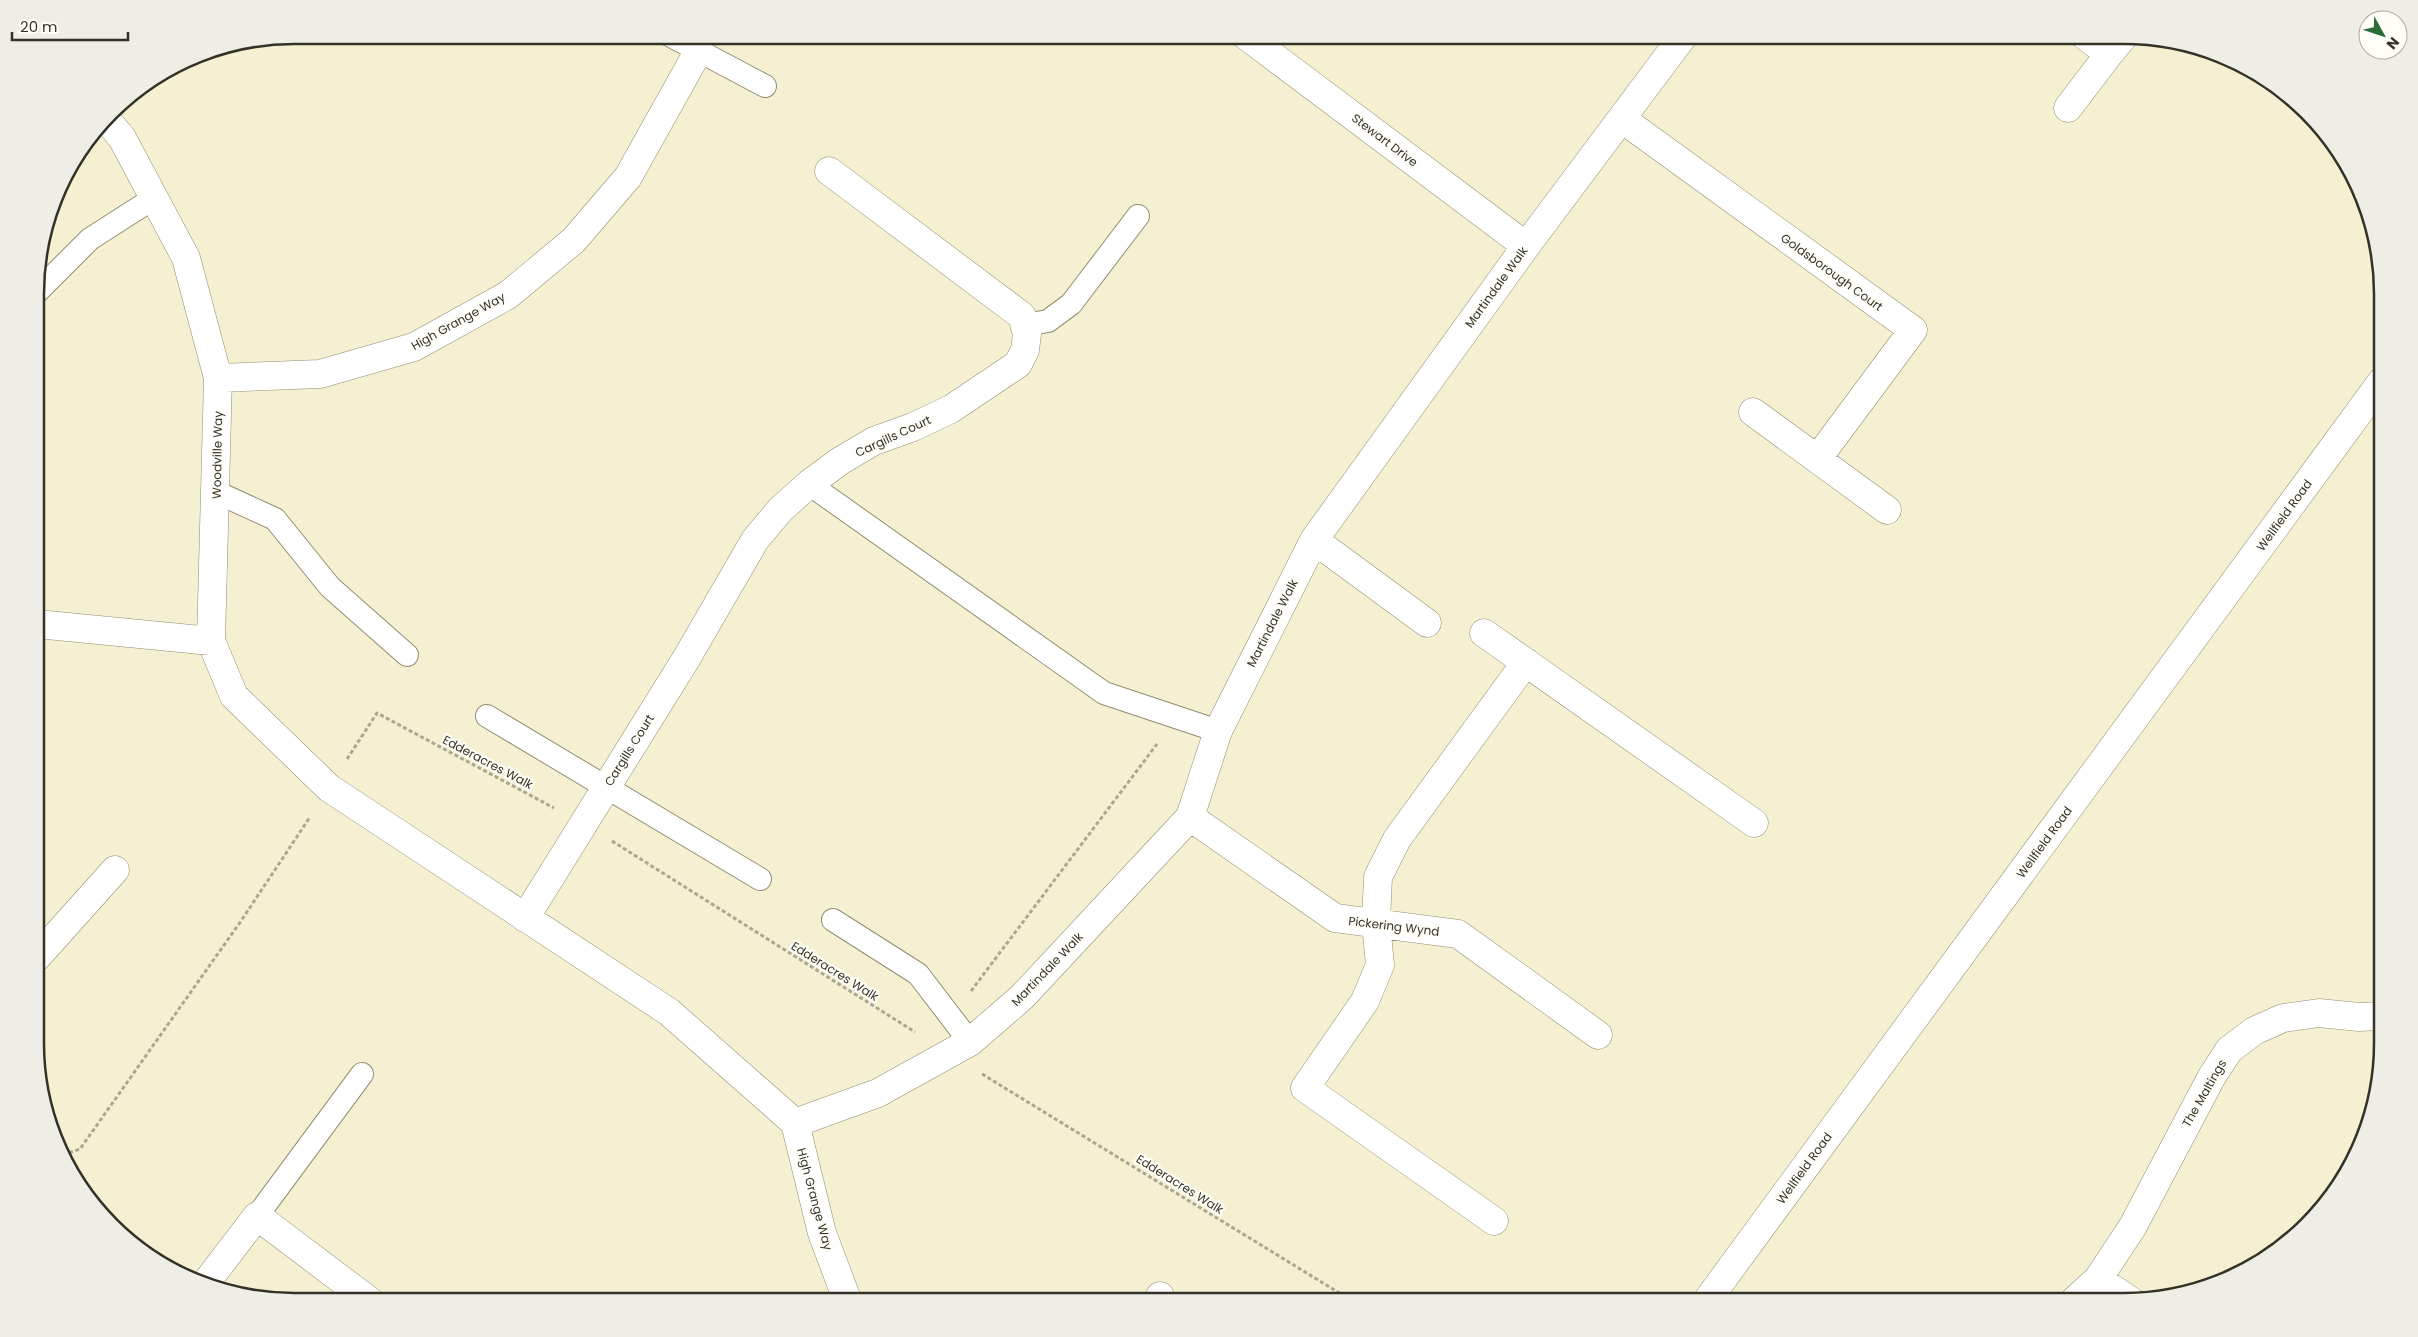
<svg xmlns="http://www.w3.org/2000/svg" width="2418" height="1337" font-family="Poppins,sans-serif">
<rect width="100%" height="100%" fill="#f6f0d2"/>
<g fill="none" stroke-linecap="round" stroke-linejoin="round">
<!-- service casing -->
<g stroke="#938d71" stroke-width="24">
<path id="service" d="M669 35 765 86
M37 292 90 239 154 198
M1025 325 1048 321 1071 304 1138 216
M809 484 1104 693 1218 731
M216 492 275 519 330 587 407 655
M487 716 760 879
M833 920 918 974 970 1042
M257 1216 362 1074"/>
</g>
<!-- minor casing -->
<g stroke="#938d71" stroke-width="29">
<path id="minor" d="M1245 35 1526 246
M2084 35 2109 54 2125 35
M2068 108 2109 54
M1622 119 1913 330 1818 458
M107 120 122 138 186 258 218 378 211 641 234 696 329 788 669 1012 795 1123
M218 378 320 374 414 347 508 295 574 240 628 177 699 50
M1753 412 1887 510
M1314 540 1427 623
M37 624 211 641
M1484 633 1754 823
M1190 817 1335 918 1458 934 1598 1035
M525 918 686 659 755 540 780 510 809 484 840 461 874 441 913 427 951 409 1018 364 1025 350 1027 334 1022 316 829 171
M37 957 115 870
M795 1123 878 1093 970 1042 1022 997 1190 817 1218 731 1314 540 1526 246 1684 35
M795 1123 822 1233 848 1302
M1494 1221 1305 1088 1365 1001 1380 965 1376 923 1378 877 1397 839 1526 662
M2098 1279 2131 1301
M205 1284 257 1216 371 1302
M2074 1301 2098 1279 2133 1226 2211 1078 2229 1050 2254 1031 2283 1018 2319 1013 2359 1017 2382 1016
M1157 1302 1160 1296"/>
</g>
<!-- tertiary casing -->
<g stroke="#938d71" stroke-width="29">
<path id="tertiary" d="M1706 1302 2382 381"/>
</g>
<!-- path -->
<path stroke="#aca790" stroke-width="3" stroke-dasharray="4 2.5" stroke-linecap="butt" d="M347 759 377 713 554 808
M612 841 915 1032
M971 991 1157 744
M982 1074 1354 1302
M63 1155 80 1149 241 921 310 817"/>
<!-- service -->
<use href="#service" stroke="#fff" stroke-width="22"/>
<!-- minor -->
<use href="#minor" stroke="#fff" stroke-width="28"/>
<!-- tertiary -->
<use href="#tertiary" stroke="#fff" stroke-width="28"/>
</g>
<g text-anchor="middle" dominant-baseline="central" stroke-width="4.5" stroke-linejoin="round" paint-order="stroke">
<!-- street labels -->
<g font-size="12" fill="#343226" stroke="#fefdf7">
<text transform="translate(1385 140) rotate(37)">Stewart Drive</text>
<text transform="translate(1832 272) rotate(36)">Goldsborough Court</text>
<text transform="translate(1496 287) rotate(-54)">Martindale Walk</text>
<text transform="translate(458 321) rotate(-29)">High Grange Way</text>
<text transform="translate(893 436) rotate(-25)">Cargills Court</text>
<text transform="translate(217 455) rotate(-89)">Woodville Way</text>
<text transform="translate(2284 515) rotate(-54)">Wellfield Road</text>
<text transform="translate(1272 623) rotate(-63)">Martindale Walk</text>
<text transform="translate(629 750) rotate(-58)">Cargills Court</text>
<text transform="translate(488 762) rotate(28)">Edderacres Walk</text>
<text transform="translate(2044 842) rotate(-54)">Wellfield Road</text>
<text transform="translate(1394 926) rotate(7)">Pickering Wynd</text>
<text transform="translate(1047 969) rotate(-46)">Martindale Walk</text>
<text transform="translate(835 971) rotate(32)">Edderacres Walk</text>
<text transform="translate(2204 1093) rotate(-60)">The Maltings</text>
<text transform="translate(1804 1168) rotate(-54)">Wellfield Road</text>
<text transform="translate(1180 1184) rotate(32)">Edderacres Walk</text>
<text transform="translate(815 1199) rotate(75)">High Grange Way</text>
</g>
</g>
<!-- crop -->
<path d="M0 0H2418V1337H0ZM294 44H2124A250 250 0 0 1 2374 294V1043A250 250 0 0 1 2124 1293H294A250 250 0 0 1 44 1043V294A250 250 0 0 1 294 44Z" fill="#eeede6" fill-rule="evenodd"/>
<path fill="none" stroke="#343226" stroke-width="2.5" d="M294 44H2124A250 250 0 0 1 2374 294V1043A250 250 0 0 1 2124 1293H294A250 250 0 0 1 44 1043V294A250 250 0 0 1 294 44Z"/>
<!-- north arrow -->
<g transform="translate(2383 35) rotate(130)"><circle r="24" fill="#fefdf7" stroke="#adaca3"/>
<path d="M0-4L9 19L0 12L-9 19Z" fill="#2a6d38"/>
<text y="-8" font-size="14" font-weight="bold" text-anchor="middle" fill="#343226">N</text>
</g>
<!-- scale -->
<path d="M12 32v8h116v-8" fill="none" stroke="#343226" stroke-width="2.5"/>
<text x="20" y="32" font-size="15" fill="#343226" stroke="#fefdf7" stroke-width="4" paint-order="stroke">20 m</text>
</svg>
